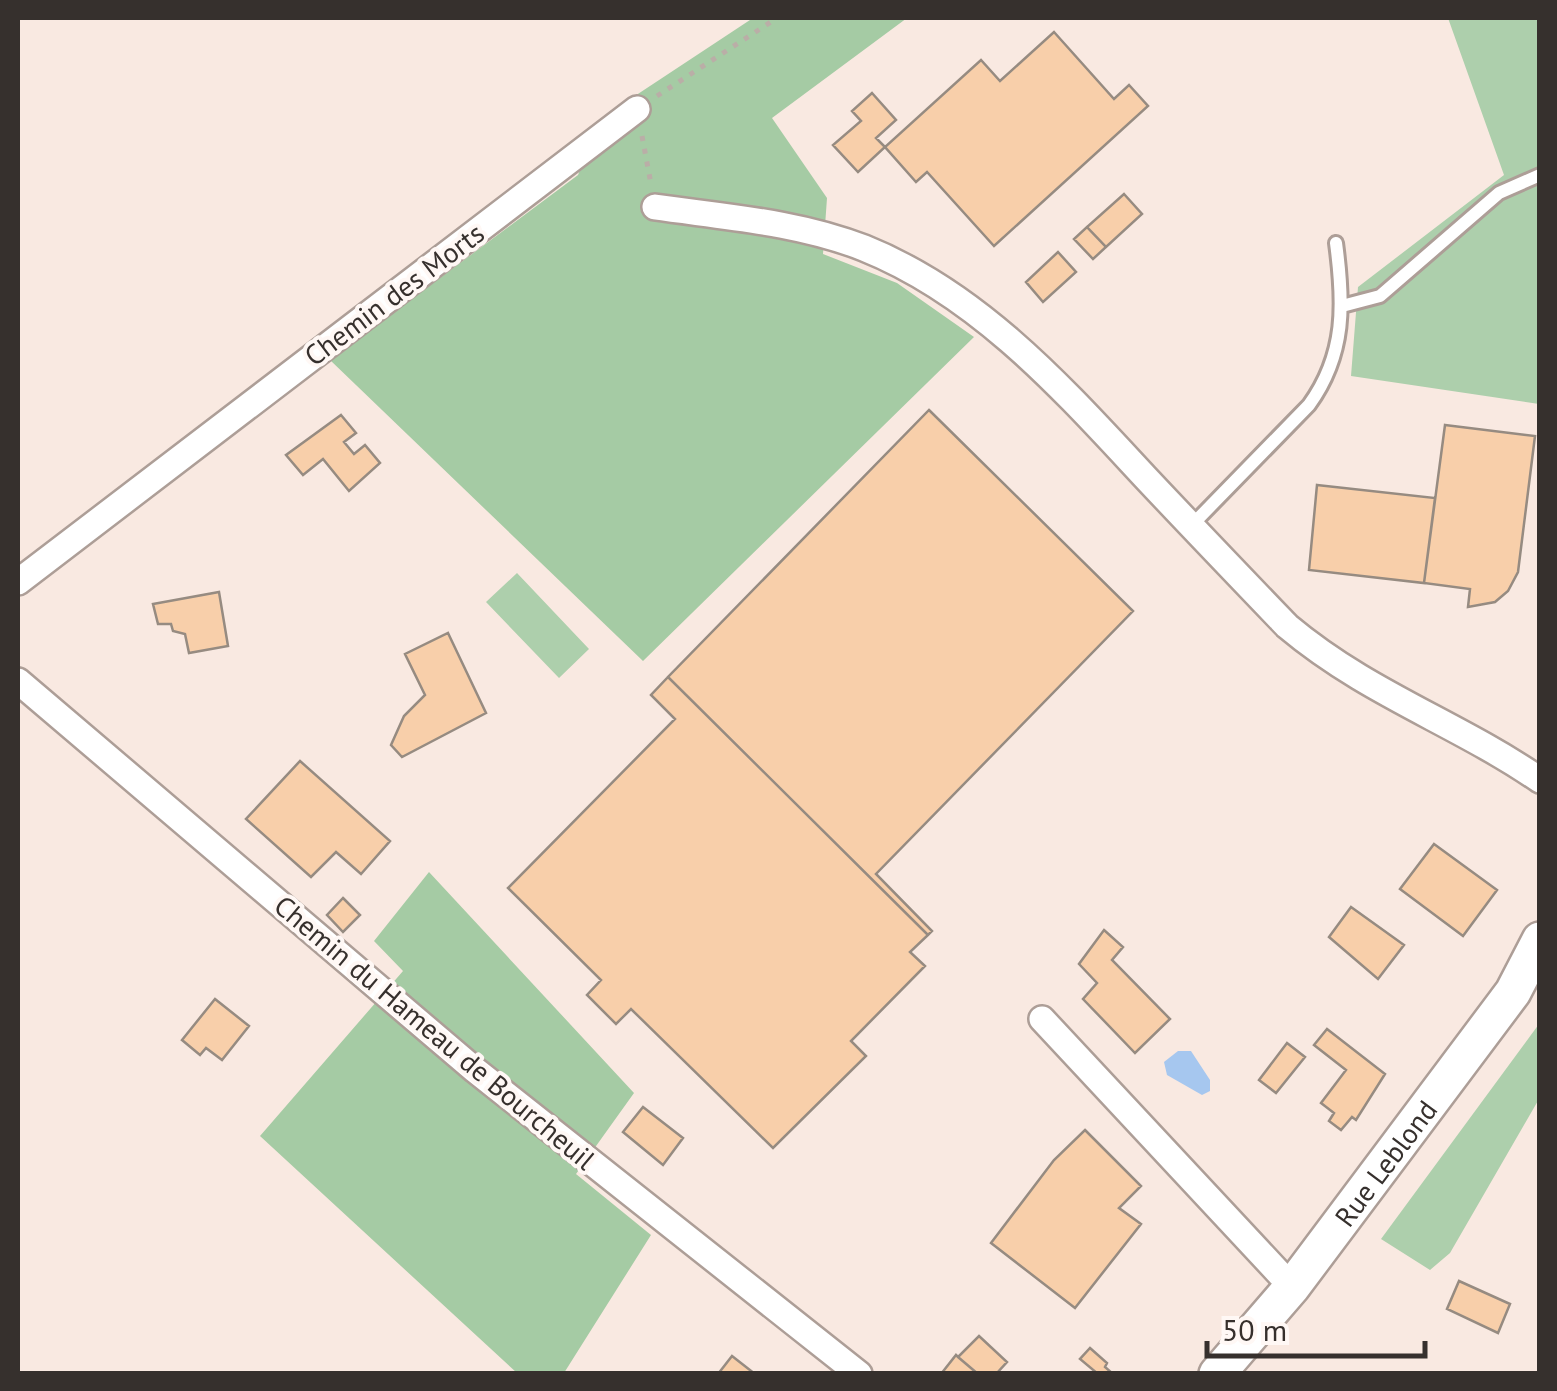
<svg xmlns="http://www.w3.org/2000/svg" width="1557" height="1391" font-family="'PT Sans',sans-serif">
<rect width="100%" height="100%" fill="#f9e9e1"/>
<!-- green -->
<path fill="#adcfac" d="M1448 18H1539V404L1351 376 1358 287 1504 175Z
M517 573 589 649 559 678 486 602Z
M1539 1024V1099L1450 1253 1430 1270 1381 1239Z"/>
<!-- forest -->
<path fill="#a5cba4" d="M753 18H907L772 118 827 198 823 254 897 283 974 337 643 661 330 360 578 175 600 119Z
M429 872 634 1093 576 1174 651 1235 564 1373H517L260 1136 403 971 374 941Z"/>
<!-- water -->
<path fill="#a6c7ef" d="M1178 1051H1191L1210 1080V1091L1202 1095 1167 1075 1164 1062Z"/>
<!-- building -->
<path fill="#f8cfaa" stroke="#968b81" stroke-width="2.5" d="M1054 32 1114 99 1129 85 1148 106 994 246 927 172 916 182 885 147 981 60 1000 81Z
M872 93 896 120 876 138 885 147 858 172 833 145 861 121 852 111Z
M1124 194 1142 214 1106 247 1087 227Z
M1087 227 1106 247 1093 259 1074 239Z
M1058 252 1076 272 1043 302 1026 282Z
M929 410 1133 611 876 874 932 931 928 935 668 677Z
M341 415 356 433 344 442 354 454 365 445 380 463 349 491 323 459 303 475 286 455Z
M1445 425 1535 436 1518 572 1508 591 1495 602 1468 607 1470 589 1424 583Z
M1317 485 1435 498 1424 583 1309 570Z
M219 592 228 646 189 653 185 634 173 631 171 624H158L153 604Z
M448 633 486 713 402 757 391 745 404 716 425 695 405 654Z
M668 677 928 935 910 952 925 966 851 1041 866 1056 773 1148 631 1009 616 1024 587 995 601 980 508 888 675 719 651 695Z
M300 761 390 841 361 874 336 852 311 877 246 819Z
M1434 844 1497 890 1463 936 1400 889Z
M343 898 360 915 343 932 327 915Z
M1351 907 1404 945 1378 979 1329 937Z
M1104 930 1123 947 1112 960 1170 1019 1135 1053 1083 999 1097 983 1079 964Z
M215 999 249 1026 222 1060 206 1048 200 1055 182 1040Z
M1327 1029 1385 1074 1356 1120 1352 1117 1341 1130 1329 1121 1334 1113 1321 1103 1346 1070 1314 1045Z
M1287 1043 1305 1057 1276 1093 1259 1080Z
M643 1107 683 1138 663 1165 623 1132Z
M1085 1130 1141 1186 1119 1208 1141 1224 1075 1308 991 1243 1054 1160Z
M1459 1281 1510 1304 1498 1333 1447 1309Z
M979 1336 1007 1362 996 1374H978L958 1357Z
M1090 1348 1107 1363 1105 1367 1113 1374H1098L1080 1359Z
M956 1355 958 1357 978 1374H941Z
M732 1356 755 1374H718Z"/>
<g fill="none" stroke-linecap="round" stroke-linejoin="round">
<!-- service casing -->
<g stroke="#ad9e97" stroke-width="18">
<path id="service" d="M1342 306 1380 296 1499 193 1540 175
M1191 526 1309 405C1346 354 1344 303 1336 243"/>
</g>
<!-- minor casing -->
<g stroke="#ad9e97" stroke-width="30">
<path id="minor" d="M655 207C725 217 798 222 864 248 979 294 1063 389 1145 477 1192 527 1240 577 1287 626 1368 694 1455 722 1540 780
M18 582 637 109
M18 681 475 1070 859 1374
M1042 1019 1292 1287"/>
</g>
<!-- secondary casing -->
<g stroke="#ad9e97" stroke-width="40">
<g id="secondary">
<path id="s1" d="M1217 1374 1292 1287 1513 992 1540 940"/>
</g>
</g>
<!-- path -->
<path stroke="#baaea7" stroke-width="5" stroke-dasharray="5 8" stroke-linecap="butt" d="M657 96 777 18
M642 136 651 184"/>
<!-- service -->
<use href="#service" stroke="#fff" stroke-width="12"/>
<!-- minor -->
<use href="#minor" stroke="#fff" stroke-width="25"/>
<!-- secondary -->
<use href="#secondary" stroke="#fff" stroke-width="35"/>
</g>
<g text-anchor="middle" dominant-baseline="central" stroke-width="8" stroke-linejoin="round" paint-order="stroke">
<!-- street labels -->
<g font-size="28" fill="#36302d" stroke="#fff8f5">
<text transform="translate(394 294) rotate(-37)">Chemin des Morts</text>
<text transform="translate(435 1032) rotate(40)">Chemin du Hameau de Bourcheuil</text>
<text stroke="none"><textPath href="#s1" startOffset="270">Rue Leblond</textPath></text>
</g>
</g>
<!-- border -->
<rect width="1557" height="1391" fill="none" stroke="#36302d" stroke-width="40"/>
<!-- scale -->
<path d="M1207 1341v15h218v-15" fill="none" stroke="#36302d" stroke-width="5"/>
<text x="1222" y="1341" font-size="30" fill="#36302d" stroke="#fff8f5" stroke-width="8" paint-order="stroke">50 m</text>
</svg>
